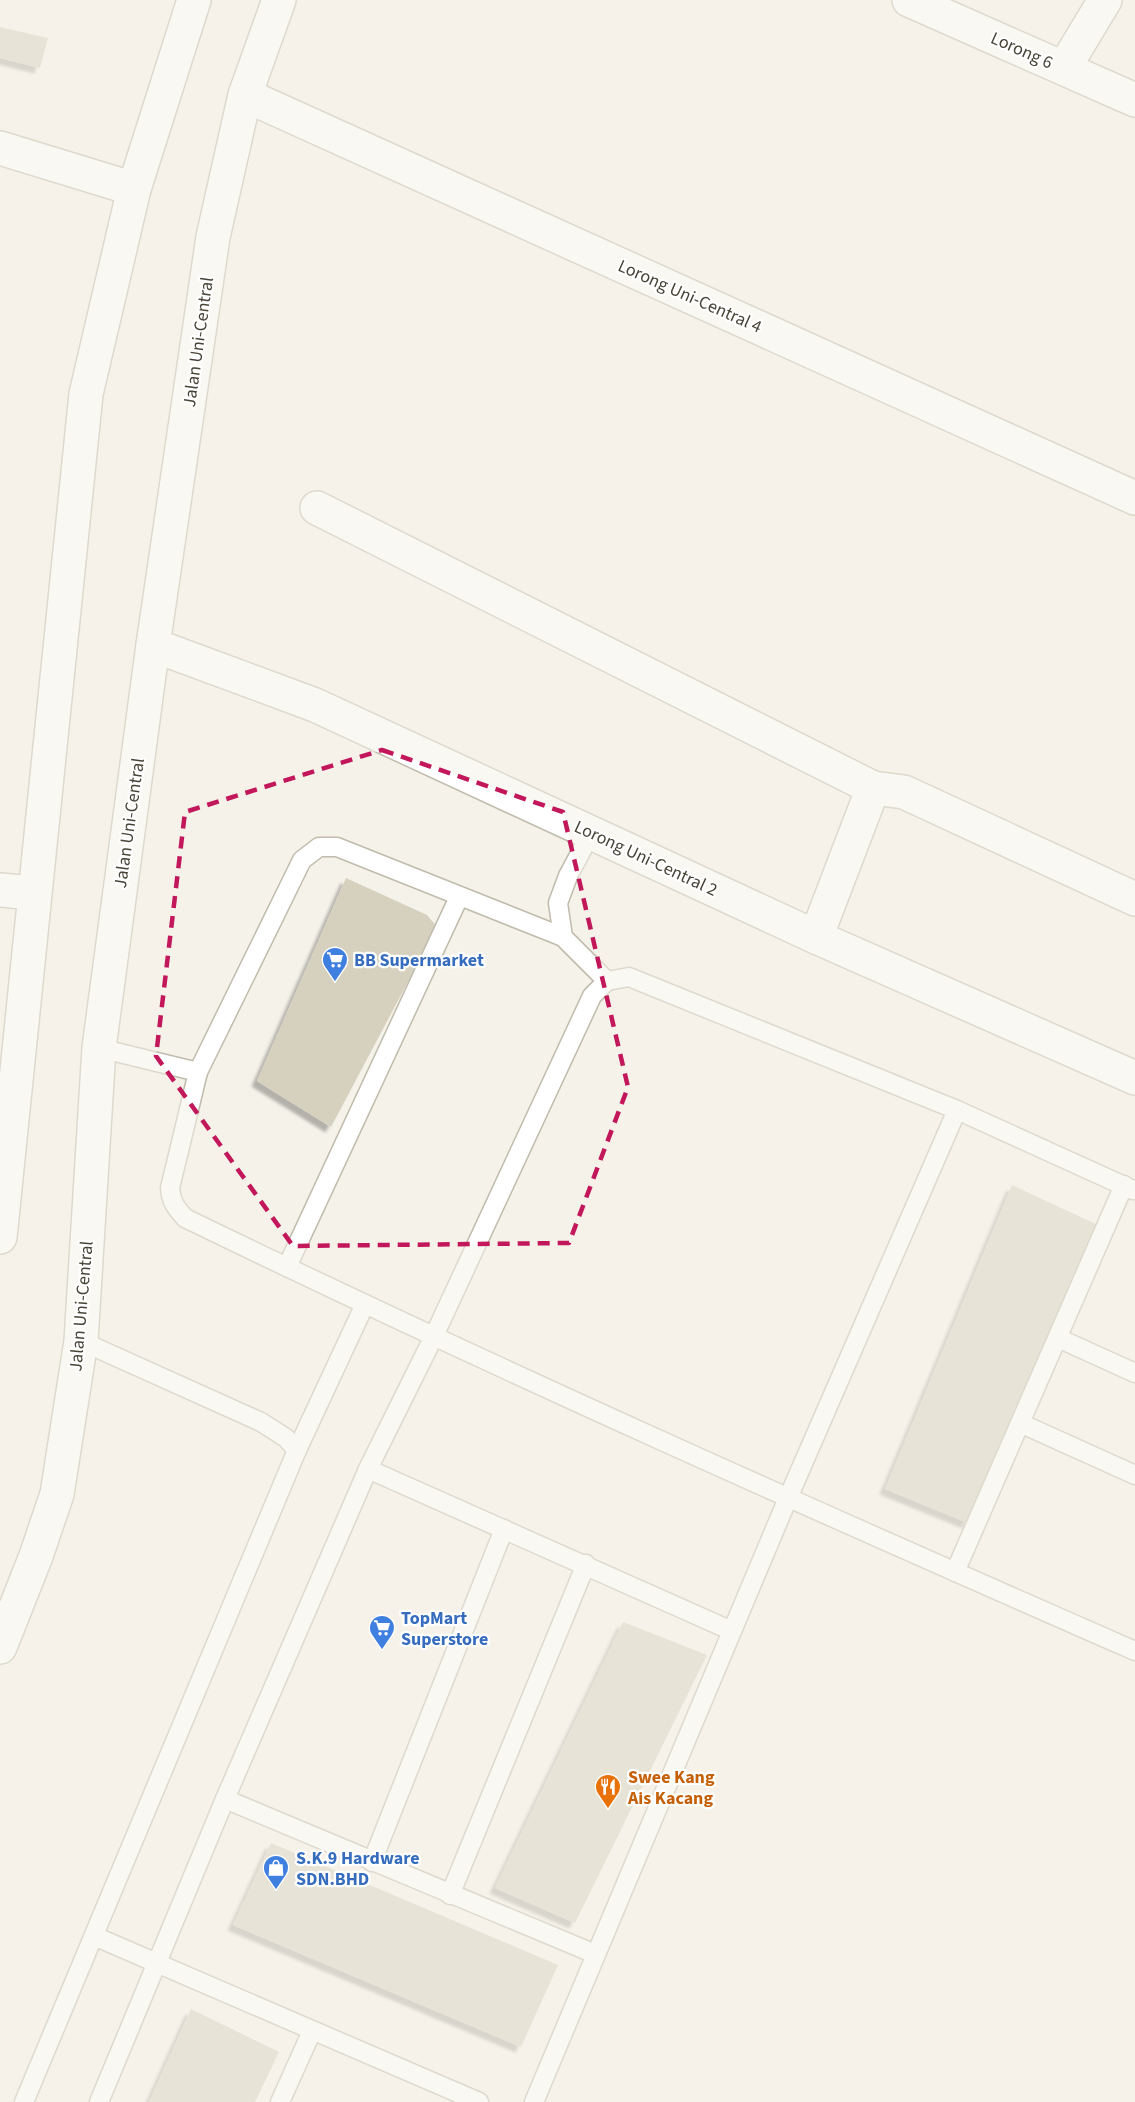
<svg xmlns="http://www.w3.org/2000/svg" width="1135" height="2102" font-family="'Source Sans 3',sans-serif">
	<defs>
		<filter id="shadow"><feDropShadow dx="-5.5" dy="5.5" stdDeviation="1.5" flood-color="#0004"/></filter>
	</defs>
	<rect width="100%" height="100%" fill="#f5f2e9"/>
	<g fill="#d6d0bf" filter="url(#shadow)">
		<polygon points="0,27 48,38 40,68 0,58"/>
		<polygon points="346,878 427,915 437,927 331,1127 257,1081"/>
		<polygon points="1012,1185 1100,1226 968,1523 885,1489"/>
		<polygon points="623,1622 707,1655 575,1923 495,1888"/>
		<polygon points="271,1843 558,1965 521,2047 233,1925"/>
		<polygon points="191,2009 279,2052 255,2102 149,2102"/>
	</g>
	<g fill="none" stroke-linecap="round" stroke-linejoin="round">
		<defs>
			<g id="lane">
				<polyline points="591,833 568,876 558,903 563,937 607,981"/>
				<path d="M563,937L337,847H319L302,860L198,1072L170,1188C171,1202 176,1208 185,1218C498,1370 816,1511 1135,1651"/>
				<polyline points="99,1048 198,1072"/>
				<polyline points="957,1110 1133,1190"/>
				<polyline points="287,1267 459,897"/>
				<polyline points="1058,1338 1135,1373"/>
				<polyline points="81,1341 261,1422 286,1438 297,1450"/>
				<polyline points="1020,1423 1135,1475"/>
				<polyline points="368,1469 732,1631"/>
				<polyline points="955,1572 1124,1185"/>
				<polyline points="225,1799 595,1954"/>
				<polyline points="372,1862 504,1529"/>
				<polyline points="450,1895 586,1564"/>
				<polyline points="94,1936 479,2102"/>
				<polyline points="24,2102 297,1450 365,1304"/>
				<polyline points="99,2102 225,1799 368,1469 433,1338 592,996 607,981 629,977 957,1110 788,1498 534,2102"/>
				<polyline points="280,2102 312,2031"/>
			</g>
			<g id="street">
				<polyline points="909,0 1135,100"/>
				<polyline points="1064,68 1105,0"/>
				<polyline points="245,95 1135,498"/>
				<polyline points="0,148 134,189"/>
				<polyline points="317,508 873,788 904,792 1135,899"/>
				<polyline points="153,645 315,705 816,937 1135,1078"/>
				<polyline points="0,890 33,893"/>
				<polyline points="816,937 873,788"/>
				<polyline points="0,1237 86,394 134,189 194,0"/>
				<polyline points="0,1647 36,1556 57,1494 81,1341 99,1048 153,645 213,237 245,95 279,0"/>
			</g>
		</defs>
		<use href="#lane" stroke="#c0bbac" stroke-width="21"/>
		<use href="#street" stroke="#c0bbac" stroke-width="36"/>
		<use href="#lane" stroke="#fff" stroke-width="18"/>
		<use href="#street" stroke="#fff" stroke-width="33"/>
	</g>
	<path d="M0 0H1135V2102H0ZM382,750L563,812L628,1087L569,1243L293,1246L156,1056L185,812Z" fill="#f5f2e9" fill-opacity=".55" fill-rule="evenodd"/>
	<path fill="none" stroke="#c2185b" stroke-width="4.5" stroke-dasharray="12 8" stroke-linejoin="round" d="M382,750L563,812L628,1087L569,1243L293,1246L156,1056L185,812Z"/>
	<defs>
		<symbol id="supermarket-pin" viewBox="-11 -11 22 30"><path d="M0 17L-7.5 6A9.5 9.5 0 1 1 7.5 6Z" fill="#3f7fe0" stroke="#fff"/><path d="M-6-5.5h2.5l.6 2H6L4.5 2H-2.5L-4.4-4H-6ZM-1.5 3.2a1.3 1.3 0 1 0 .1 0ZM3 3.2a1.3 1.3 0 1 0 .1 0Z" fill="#fff"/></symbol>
		<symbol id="restaurant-pin" viewBox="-11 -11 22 30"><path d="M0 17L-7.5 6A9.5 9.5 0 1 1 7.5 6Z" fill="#e8710a" stroke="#fff"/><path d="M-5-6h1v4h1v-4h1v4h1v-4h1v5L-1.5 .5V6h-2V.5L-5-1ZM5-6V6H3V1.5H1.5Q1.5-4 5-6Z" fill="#fff"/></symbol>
		<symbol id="shop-pin" viewBox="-11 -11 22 30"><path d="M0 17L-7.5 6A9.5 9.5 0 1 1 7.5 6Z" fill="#3f7fe0" stroke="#fff"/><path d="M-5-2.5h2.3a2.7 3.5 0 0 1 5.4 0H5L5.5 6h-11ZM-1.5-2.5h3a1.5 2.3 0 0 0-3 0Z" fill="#fff"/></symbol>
	</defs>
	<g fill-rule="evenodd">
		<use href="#supermarket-pin" x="320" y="945" width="30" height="40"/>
		<use href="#supermarket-pin" x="367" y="1613" width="30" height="40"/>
		<use href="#restaurant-pin" x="593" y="1772" width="30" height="40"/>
		<use href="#shop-pin" x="261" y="1853" width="30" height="40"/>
	</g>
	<g text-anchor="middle" stroke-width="4.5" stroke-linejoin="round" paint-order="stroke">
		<g font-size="18" fill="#494437" stroke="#fff">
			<text transform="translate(1022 50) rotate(24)" y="6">Lorong 6</text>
			<text transform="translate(690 296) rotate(24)" y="6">Lorong Uni-Central 4</text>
			<text transform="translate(198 342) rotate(-82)" y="6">Jalan Uni-Central</text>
			<text transform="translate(129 823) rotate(-82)" y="6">Jalan Uni-Central</text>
			<text transform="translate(646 858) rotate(25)" y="6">Lorong Uni-Central 2</text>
			<text transform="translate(81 1306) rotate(-85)" y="6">Jalan Uni-Central</text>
		</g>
		<g font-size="18" font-weight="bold" fill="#366cbe" stroke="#fff" text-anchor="start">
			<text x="354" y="966">BB Supermarket</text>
			<text x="401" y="1624">TopMart<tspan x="401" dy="21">Superstore</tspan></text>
			<text x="296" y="1864">S.K.9 Hardware<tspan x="296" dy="21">SDN.BHD</tspan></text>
		</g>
		<g font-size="18" font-weight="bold" fill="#c56008" stroke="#fff" text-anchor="start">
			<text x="628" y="1783">Swee Kang<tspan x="628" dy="21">Ais Kacang</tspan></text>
		</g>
	</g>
</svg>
